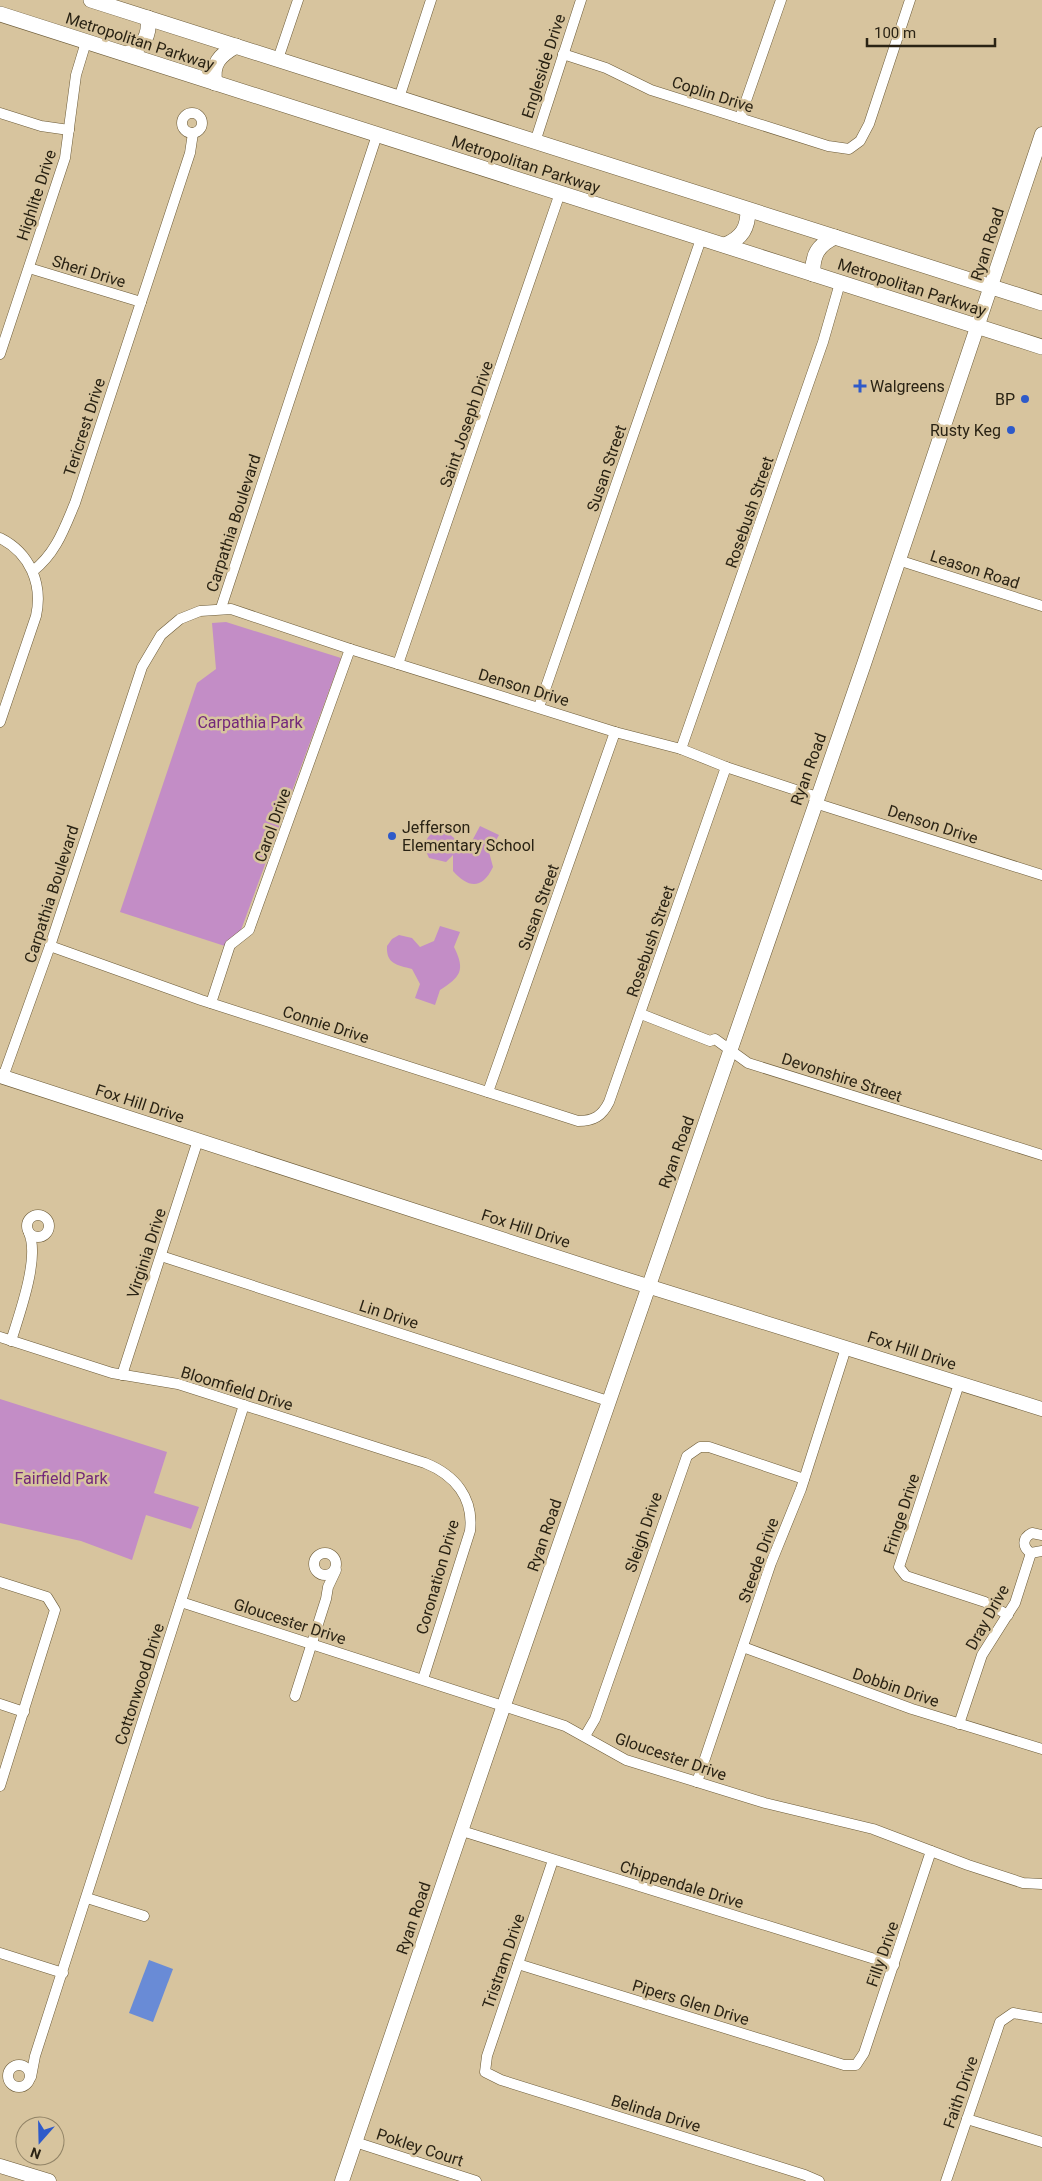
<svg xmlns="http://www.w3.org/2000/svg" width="1042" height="2181" font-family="Roboto,sans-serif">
	<rect width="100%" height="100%" fill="#d7c49e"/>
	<g fill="#c38dc6">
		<polygon points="226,622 341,658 234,949 120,912 197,683 216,669 212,623"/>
		<path d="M480,826L499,835L489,852L493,867C482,890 468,888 453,871V855L446,862L429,858L424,847C427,836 431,832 442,828L459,842L472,841Z"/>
		<path d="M440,926L460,932L454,947C466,971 460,977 440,990L435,1005L415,998L420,984L412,969C397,965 386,964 387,946L392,939L399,935L412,938L420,947L434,941Z"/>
		<polygon points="0,1399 167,1452 154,1493 199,1507 191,1529 146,1515 132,1560 81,1541 0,1523"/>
	</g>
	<polygon fill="#698bd6" points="149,1960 173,1969 153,2022 129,2013"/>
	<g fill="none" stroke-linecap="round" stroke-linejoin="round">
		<defs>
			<g id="street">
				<polyline points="563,54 606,68 651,90 828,146 849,149 860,141 869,124 910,0"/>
				<polyline points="278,59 298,0"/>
				<polyline points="399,98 431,0"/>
				<circle cx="192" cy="123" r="10"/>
				<polyline points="0,113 41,126 69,130"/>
				<polyline points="740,118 781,0"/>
				<polyline points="535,142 581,0"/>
				<polyline points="29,268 141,302"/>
				<polyline points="0,354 65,158 76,75 86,42"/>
				<path d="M0,538C30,553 43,584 36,616L0,722"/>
				<polyline points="898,560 1042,606"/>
				<path d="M33,571C56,553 64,529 75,503L190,153L193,133"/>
				<polyline points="221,608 377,135"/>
				<polyline points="398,664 560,193"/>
				<polyline points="539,707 701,239"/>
				<polyline points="681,749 823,342 840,283"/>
				<polyline points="815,803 1042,875"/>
				<path d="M50,946L201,1000L578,1121C594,1121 602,1116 609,1102L726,767"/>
				<polyline points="211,1003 230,945 249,930 350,649"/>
				<polyline points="641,1014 710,1041 715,1039 748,1063 1042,1155"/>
				<polyline points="3,1077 50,946 142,667 161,635 180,619 200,611 231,609 350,649 615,732 681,749 726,767 817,797"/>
				<polyline points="488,1092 615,732"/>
				<circle cx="38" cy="1226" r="11"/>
				<polyline points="161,1256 608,1401"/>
				<path d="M0,1337L112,1373L178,1384L425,1463C455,1475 474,1498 470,1531L423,1679"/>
				<path d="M11,1341C19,1315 40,1258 29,1233"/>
				<polyline points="122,1375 198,1140"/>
				<polyline points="959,1384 899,1567 906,1576 985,1602 1008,1615"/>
				<path d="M1042,1535L1032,1533C1022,1538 1022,1547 1031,1553L1042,1551"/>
				<circle cx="325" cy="1564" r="11"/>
				<polyline points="0,1582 47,1597 55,1610 0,1786"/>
				<polyline points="181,1602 565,1726 626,1760 765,1803 873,1829 968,1865 1023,1883 1042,1884"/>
				<polyline points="743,1647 912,1709 1042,1749"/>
				<polyline points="295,1696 326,1599 328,1587 336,1570"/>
				<polyline points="0,1704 24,1712"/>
				<polyline points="959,1724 982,1655 1015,1603 1031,1553"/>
				<polyline points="585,1736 595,1719 687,1456 700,1447 709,1447 804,1479"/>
				<polyline points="697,1782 771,1563 801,1489 846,1348"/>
				<polyline points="462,1831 894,1965"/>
				<polyline points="553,1860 487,2056 485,2072 501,2080 805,2175 819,2181"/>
				<polyline points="87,1898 144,1916"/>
				<polyline points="0,1953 63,1973"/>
				<polyline points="518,1964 844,2065 856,2065 864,2053 931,1851"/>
				<circle cx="19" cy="2076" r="11"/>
				<polyline points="31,2077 35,2056 244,1405"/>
				<polyline points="967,2119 1042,2142"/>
				<polyline points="355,2142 476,2181"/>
				<polyline points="946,2181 1000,2022 1013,2013 1042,2018"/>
			</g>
			<g id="secondary">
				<polyline points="0,1076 628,1280 1042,1409"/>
				<polyline points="0,2166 49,2181"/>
				<polyline points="342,2181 504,1705 864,664 1042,134"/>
			</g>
			<g id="primary">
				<polyline points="91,0 1042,303"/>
				<polyline points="0,14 1042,347"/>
				<path d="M127,54C143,46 150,37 148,18"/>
				<path d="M215,83C211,64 220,55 236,46"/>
				<path d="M725,245C742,238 748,228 748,210"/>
				<path d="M813,274C812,255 818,245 835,237"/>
			</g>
		</defs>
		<use href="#street" stroke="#6b5a37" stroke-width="11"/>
		<use href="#secondary" stroke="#6b5a37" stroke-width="15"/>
		<use href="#primary" stroke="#6b5a37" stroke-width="16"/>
		<use href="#street" stroke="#fff" stroke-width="10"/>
		<use href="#secondary" stroke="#fff" stroke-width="14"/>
		<use href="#primary" stroke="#fff" stroke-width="15"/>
	</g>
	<g fill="#2e5ac9" stroke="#d7c49e" stroke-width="2">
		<path d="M857.5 378.5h5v5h5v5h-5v5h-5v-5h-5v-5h5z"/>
		<circle cx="1025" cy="399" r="5"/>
		<circle cx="1011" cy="430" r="5"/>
		<circle cx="392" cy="836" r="5"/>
	</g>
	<g text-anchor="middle" stroke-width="5" stroke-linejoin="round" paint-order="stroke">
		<g font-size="16" fill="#2a2314" stroke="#d7c49e">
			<text transform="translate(140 41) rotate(18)" y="6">Metropolitan Parkway</text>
			<text transform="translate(543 66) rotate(-72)" y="6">Engleside Drive</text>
			<text transform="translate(713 94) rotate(18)" y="6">Coplin Drive</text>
			<text transform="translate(526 164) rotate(18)" y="6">Metropolitan Parkway</text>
			<text transform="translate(36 195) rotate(-72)" y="6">Highlite Drive</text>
			<text transform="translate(987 244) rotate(-72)" y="6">Ryan Road</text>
			<text transform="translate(89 271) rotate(17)" y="6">Sheri Drive</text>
			<text transform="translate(912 287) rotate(18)" y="6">Metropolitan Parkway</text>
			<text transform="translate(466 424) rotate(-71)" y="6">Saint Joseph Drive</text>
			<text transform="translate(84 427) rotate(-72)" y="6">Tericrest Drive</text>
			<text transform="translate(606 468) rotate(-71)" y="6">Susan Street</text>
			<text transform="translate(749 512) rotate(-71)" y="6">Rosebush Street</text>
			<text transform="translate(233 523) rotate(-72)" y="6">Carpathia Boulevard</text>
			<text transform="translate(975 569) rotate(18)" y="6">Leason Road</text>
			<text transform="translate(524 687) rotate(17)" y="6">Denson Drive</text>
			<text transform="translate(808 769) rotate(-70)" y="6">Ryan Road</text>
			<text transform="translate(933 824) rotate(18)" y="6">Denson Drive</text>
			<text transform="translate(272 825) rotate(-70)" y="6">Carol Drive</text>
			<text transform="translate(51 894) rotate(-72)" y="6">Carpathia Boulevard</text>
			<text transform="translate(538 907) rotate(-70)" y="6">Susan Street</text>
			<text transform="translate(650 941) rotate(-71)" y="6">Rosebush Street</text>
			<text transform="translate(326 1024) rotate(18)" y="6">Connie Drive</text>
			<text transform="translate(842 1077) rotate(18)" y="6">Devonshire Street</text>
			<text transform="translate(140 1103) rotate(18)" y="6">Fox Hill Drive</text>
			<text transform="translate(676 1152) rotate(-70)" y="6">Ryan Road</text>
			<text transform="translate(526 1228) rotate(18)" y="6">Fox Hill Drive</text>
			<text transform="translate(146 1253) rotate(-72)" y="6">Virginia Drive</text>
			<text transform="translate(389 1314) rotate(18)" y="6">Lin Drive</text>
			<text transform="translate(912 1350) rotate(18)" y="6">Fox Hill Drive</text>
			<text transform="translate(237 1388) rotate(17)" y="6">Bloomfield Drive</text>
			<text transform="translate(901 1514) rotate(-72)" y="6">Fringe Drive</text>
			<text transform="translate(643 1532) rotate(-71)" y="6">Sleigh Drive</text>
			<text transform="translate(544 1535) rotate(-71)" y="6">Ryan Road</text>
			<text transform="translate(758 1560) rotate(-70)" y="6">Steede Drive</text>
			<text transform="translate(437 1577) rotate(-74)" y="6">Coronation Drive</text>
			<text transform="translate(987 1617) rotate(-61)" y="6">Dray Drive</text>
			<text transform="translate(290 1621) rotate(18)" y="6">Gloucester Drive</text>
			<text transform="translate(139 1684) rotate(-72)" y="6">Cottonwood Drive</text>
			<text transform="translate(896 1687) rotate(19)" y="6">Dobbin Drive</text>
			<text transform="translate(671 1756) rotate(19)" y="6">Gloucester Drive</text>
			<text transform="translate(682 1884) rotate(17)" y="6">Chippendale Drive</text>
			<text transform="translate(413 1918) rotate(-71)" y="6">Ryan Road</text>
			<text transform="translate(882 1954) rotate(-71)" y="6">Filly Drive</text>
			<text transform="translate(503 1961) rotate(-71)" y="6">Tristram Drive</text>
			<text transform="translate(691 2002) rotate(17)" y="6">Pipers Glen Drive</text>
			<text transform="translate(960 2092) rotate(-71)" y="6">Faith Drive</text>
			<text transform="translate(656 2113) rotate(17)" y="6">Belinda Drive</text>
			<text transform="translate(420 2147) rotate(18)" y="6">Pokley Court</text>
		</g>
		<g font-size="16" fill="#2a2314" stroke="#d7c49e" text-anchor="start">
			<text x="870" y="392">Walgreens</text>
			<text x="1015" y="405" text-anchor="end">BP</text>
			<text x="1001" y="436" text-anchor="end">Rusty Keg</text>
			<text x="402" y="833">Jefferson<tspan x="402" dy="18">Elementary School</tspan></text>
		</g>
		<g font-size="16" fill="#73287a" stroke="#d7c49e">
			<text x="250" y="728">Carpathia Park</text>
			<text x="61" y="1484">Fairfield Park</text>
		</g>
	</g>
	<g transform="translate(40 2141) rotate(200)"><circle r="24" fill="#d7c49e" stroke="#928467"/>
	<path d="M0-4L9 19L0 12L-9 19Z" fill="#2e5ac9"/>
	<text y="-8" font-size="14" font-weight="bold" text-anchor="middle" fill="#2a2314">N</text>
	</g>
	<path d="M867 38v8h128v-8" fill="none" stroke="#2a2314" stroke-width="2.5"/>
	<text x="874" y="38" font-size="15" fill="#2a2314" stroke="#d7c49e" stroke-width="4" paint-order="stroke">100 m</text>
</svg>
